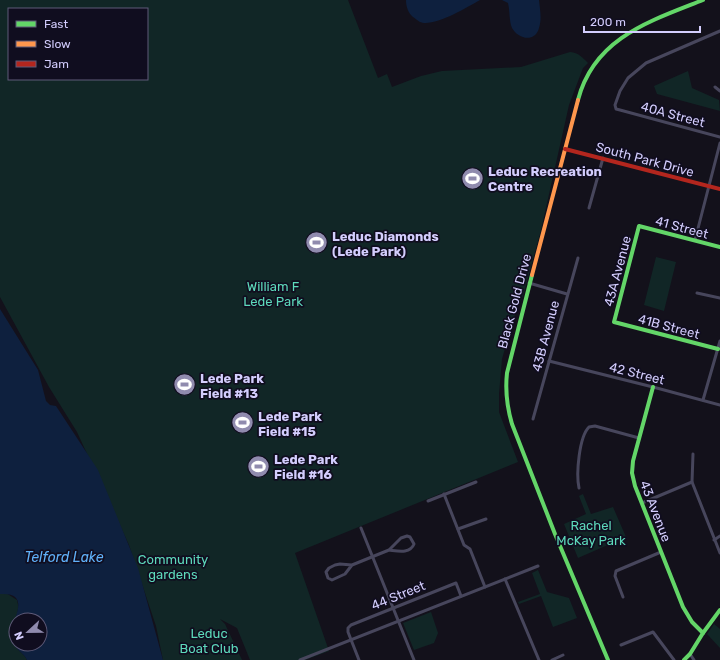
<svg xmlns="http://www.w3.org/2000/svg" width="720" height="660" font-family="Rubik,sans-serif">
	<rect width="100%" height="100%" fill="#13111b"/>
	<g fill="#112626" fill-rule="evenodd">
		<path d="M0,0H348L378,78L387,74L392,87L421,76L442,71L521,67L570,52C579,53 582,57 588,63L583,68L569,105L541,230L523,296L516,311L502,359L499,394V412L518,462L295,553L329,651L305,660H250L237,628L220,619L225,624L242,660H163L156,626L129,545L77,432L49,387L0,297ZM9,9H147V79H9Z"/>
		<polygon points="688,71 692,88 719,100 720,111 657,94 654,86"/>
		<polygon points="656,257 676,262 664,311 644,305"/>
		<polygon points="583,494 591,514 613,507 626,537 578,558 564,524 586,514 579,496"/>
		<polygon points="538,570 547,592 569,598 577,618 553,627 541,596 519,604 518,602 540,594 532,573"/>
		<path d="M6,593L17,600C21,612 13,622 10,633C12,637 13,641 15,645C17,651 25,654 27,660H0V594Z"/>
		<polygon points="431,612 438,633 434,643 414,650 403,623"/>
		<polygon points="714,624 720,629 720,648 707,634"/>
	</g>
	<g fill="#0e203e" fill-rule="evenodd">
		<path d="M406,0H480C466,8 439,24 424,23C420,23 416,19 413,17C408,13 406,6 406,0Z"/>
		<path d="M502,0H539C540,10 542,19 539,28C535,43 518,39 512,28C509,21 510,11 508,3Z"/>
		<path d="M0,309L38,370L46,401L50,405L56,406L98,470L138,568L163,660H27C25,654 17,651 15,645C13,641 12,637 10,633C14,618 31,592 0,594ZM16,620H40V644H16Z"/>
	</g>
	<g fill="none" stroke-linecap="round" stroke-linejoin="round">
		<g stroke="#47465c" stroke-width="3">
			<polyline points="720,31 646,63 628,78 620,91 615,105 616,109 620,110 720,137"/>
			<polyline points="715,87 720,91"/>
			<polyline points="589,208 603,158"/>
			<polyline points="695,240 720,143"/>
			<polyline points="529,283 567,294"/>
			<polyline points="697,293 720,298"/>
			<polyline points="549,361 653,387 720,405"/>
			<polyline points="703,400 720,341"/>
			<polyline points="533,419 578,258"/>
			<polyline points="693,454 692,482 720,553"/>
			<path d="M579,488C576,474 579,437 589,427L595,426L639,438"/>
			<polyline points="444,494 464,545 470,549 485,587"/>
			<polyline points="428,501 476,482"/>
			<polyline points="642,503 692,482"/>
			<polyline points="361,528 414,660"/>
			<polyline points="458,529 486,519"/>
			<polyline points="714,540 720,536"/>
			<path d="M352,565L345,574L332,580L328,578L326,572L329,568L335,565L340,564L352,565L389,550L401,538L407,536L410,537L414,544C410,554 398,551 389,550"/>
			<polyline points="505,579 539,660"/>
			<polyline points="623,597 615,576 616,571 661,552"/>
			<polyline points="621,645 653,632 674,660"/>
			<polyline points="690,654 694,660"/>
			<polyline points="300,660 538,566"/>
			<polyline points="359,660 348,632 348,628 351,625 456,583 461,596"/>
			<polyline points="552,660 563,655"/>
		</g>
		<g stroke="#63d668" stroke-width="4">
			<path d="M578,100C594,38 650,21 703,0"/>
			<path d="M532,275L507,373C505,391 507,407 512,424L555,534L608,660"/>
			<polyline points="718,349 614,322 639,226 720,247"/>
			<polyline points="653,387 633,461 632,473 635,486 683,607 692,622 703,633"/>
			<polyline points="684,660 690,654 703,633 720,610"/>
		</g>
		<polyline stroke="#ff974d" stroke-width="4" points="532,275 578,100"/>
		<polyline stroke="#b3261e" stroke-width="4" points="565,149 720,189"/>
	</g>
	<defs>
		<symbol id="stadium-disc" viewBox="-11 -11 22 22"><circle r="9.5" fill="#908bae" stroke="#100d1f"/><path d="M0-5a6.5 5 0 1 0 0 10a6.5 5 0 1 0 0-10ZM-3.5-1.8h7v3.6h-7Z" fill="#fff"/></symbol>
	</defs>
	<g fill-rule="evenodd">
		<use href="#stadium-disc" x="460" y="166" width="25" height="25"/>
		<use href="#stadium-disc" x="304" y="230" width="25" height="25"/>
		<use href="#stadium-disc" x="172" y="372" width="25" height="25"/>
		<use href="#stadium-disc" x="230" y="410" width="25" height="25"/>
		<use href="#stadium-disc" x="246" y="454" width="25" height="25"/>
	</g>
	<g text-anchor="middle" stroke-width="3.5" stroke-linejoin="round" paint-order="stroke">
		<g font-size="13" fill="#d3cdfd" stroke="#100d1f">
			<text transform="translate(673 114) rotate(15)" y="5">40A Street</text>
			<text transform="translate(645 159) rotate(15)" y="5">South Park Drive</text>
			<text transform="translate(682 227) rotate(15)" y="5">41 Street</text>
			<text transform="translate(617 271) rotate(-75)" y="5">43A Avenue</text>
			<text transform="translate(514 301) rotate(-75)" y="5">Black Gold Drive</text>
			<text transform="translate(669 326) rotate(15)" y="5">41B Street</text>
			<text transform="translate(545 336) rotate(-75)" y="5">43B Avenue</text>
			<text transform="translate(637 373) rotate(14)" y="5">42 Street</text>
			<text transform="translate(656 511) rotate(69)" y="5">43 Avenue</text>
			<text transform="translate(398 595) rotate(-22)" y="5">44 Street</text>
		</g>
		<g font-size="13" font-weight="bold" fill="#d3cdfd" stroke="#100d1f" text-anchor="start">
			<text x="488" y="176">Leduc Recreation<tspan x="488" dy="15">Centre</tspan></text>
			<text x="332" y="241">Leduc Diamonds<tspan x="332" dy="15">(Lede Park)</tspan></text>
			<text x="200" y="383">Lede Park<tspan x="200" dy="15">Field #13</tspan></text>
			<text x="258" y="421">Lede Park<tspan x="258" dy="15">Field #15</tspan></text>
			<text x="274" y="464">Lede Park<tspan x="274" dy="15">Field #16</tspan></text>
		</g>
		<g font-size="13" fill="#5dd9bb" stroke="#100d1f">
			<text x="273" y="291">William F<tspan x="273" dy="15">Lede Park</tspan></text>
			<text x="591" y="530">Rachel<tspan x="591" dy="15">McKay Park</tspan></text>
			<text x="173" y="564">Community<tspan x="173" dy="15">gardens</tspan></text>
			<text x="209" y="638">Leduc<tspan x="209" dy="15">Boat Club</tspan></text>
		</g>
		<g font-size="14" font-style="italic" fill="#60b1f9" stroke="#100d1f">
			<text x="64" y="562">Telford Lake</text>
		</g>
	</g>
	<rect x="8" y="8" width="140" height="72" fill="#100d1f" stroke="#5e5a78"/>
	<rect x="16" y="21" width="20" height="6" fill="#63d668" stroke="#5e5a78"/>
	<text x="44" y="28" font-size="12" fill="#d3cdfd">Fast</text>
	<rect x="16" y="41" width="20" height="6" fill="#ff974d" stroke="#5e5a78"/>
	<text x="44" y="48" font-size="12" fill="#d3cdfd">Slow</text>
	<rect x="16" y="61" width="20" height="6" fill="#b3261e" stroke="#5e5a78"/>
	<text x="44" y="68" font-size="12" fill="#d3cdfd">Jam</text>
	<g transform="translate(28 632) rotate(248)"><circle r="19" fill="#100d1f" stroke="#5e5a78"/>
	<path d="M0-3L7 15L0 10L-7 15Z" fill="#908bae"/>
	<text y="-6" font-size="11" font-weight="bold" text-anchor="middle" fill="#d3cdfd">N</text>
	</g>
	<path d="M584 26v6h116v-6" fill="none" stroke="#d3cdfd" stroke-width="2"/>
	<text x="590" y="26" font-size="12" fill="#d3cdfd" stroke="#100d1f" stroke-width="3" paint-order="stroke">200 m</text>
</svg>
